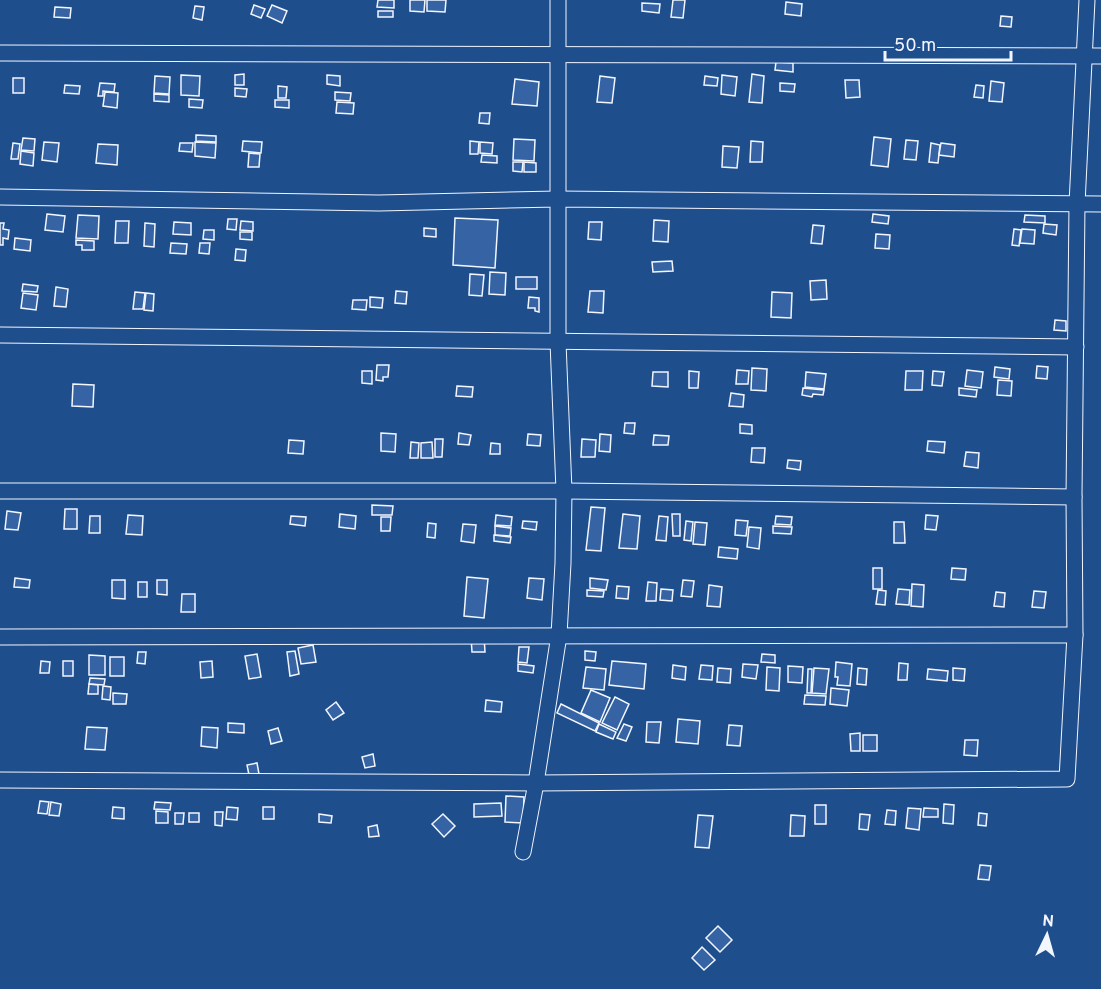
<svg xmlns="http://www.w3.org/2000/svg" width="1101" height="989" font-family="Overpass,sans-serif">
	<rect width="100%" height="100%" fill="#1f4e8c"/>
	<g fill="#3563a3" stroke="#f2f6ff" stroke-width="1.5">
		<polygon points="378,0 394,0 394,8 377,7"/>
		<polygon points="410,0 425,0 424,12 410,11"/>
		<polygon points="427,0 446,0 445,12 427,11"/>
		<polygon points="673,0 685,0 683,18 671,17"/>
		<polygon points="786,2 802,4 801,16 785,14"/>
		<polygon points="642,3 660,4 659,13 642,11"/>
		<polygon points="254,5 265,9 261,18 251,14"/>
		<polygon points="272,5 287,11 282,23 267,16"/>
		<polygon points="195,6 204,7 202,20 193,18"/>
		<polygon points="55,7 71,8 70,18 54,17"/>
		<rect x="378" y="11" width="15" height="6"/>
		<polygon points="1001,16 1012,17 1011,27 1000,26"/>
		<polygon points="776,62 793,63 793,72 775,70"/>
		<polygon points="244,74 244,85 235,85 235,75"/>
		<polygon points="752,74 764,76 762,103 749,102"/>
		<polygon points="181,75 200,76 199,96 181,95"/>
		<polygon points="327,75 340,76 340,86 327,84"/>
		<polygon points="722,75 737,77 735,96 721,94"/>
		<polygon points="155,76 170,77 169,94 154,93"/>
		<polygon points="600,76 615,78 612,103 597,102"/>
		<polygon points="705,76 718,78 717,86 704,85"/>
		<rect x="13" y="78" width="11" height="15"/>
		<polygon points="515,79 539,82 537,106 512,104"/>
		<polygon points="845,80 859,80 860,97 846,98"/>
		<polygon points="991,81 1004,83 1002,102 989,101"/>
		<polygon points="100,83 115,84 114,92 103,91 103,96 98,96"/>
		<polygon points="780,83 795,84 794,92 780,91"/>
		<polygon points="65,85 80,86 79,94 64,93"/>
		<polygon points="976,85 984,86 983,98 974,97"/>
		<polygon points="278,86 287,87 286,98 278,98"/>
		<polygon points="235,88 247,89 246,97 235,96"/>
		<polygon points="105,92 118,93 117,108 103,106"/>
		<polygon points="335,92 351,93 350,101 335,100"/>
		<polygon points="154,94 169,95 169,102 154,101"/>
		<polygon points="189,99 203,100 202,108 189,107"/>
		<polygon points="275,100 289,100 289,108 275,107"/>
		<polygon points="337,102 354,103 353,114 336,113"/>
		<polygon points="480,113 490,113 489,124 479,123"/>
		<polygon points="196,135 216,136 216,142 196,141"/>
		<polygon points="874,137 891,139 888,167 871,165"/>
		<polygon points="23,138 35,139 34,151 21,150"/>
		<polygon points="514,139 535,140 534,161 513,160"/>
		<polygon points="906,140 918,141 916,160 904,159"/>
		<polygon points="243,141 262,142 261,153 242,151"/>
		<polygon points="470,141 479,142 478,154 470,154"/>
		<polygon points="751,141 763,142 762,162 750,162"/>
		<polygon points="44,142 59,143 57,162 42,160"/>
		<polygon points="195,142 216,143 215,158 195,156"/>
		<polygon points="480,142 493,143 492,154 480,153"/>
		<polygon points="13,143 20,144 18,159 11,159"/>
		<polygon points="180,143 193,143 192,152 179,151"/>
		<polygon points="931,143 940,145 938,163 929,162"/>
		<polygon points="941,143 955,145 954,157 939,155"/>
		<polygon points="98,144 118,145 117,165 96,163"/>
		<polygon points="723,146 739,147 737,168 722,167"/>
		<polygon points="21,151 34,153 33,166 20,164"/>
		<polygon points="249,153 260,154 259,167 248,167"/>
		<polygon points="482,155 497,156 497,163 481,162"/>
		<polygon points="513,162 523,162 522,172 513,171"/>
		<polygon points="524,162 536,163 536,172 524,172"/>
		<polygon points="47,214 65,216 63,232 45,230"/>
		<polygon points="873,214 889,216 888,224 872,222"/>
		<polygon points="78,215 99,216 98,239 76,238"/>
		<polygon points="1025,215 1045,216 1045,223 1024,222"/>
		<polygon points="455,218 498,220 495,268 453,265"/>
		<polygon points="228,219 237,219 236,230 227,229"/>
		<polygon points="654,220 669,221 668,242 653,241"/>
		<polygon points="116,221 129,221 128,243 115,243"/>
		<polygon points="241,221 253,222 253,231 240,230"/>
		<polygon points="174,222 191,223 191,235 173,234"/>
		<polygon points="589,222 602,222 601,240 588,239"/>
		<polygon points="0,223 4,223 3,229 9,230 8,239 3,238 3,245 0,245"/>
		<polygon points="145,223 155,224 154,247 144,246"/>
		<polygon points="1044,224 1057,225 1056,235 1043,233"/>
		<polygon points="813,225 824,226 822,244 811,243"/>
		<polygon points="424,228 436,229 436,237 424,236"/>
		<polygon points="1014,229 1021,230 1019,246 1012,245"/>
		<polygon points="1022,229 1035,230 1034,244 1020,243"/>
		<polygon points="204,230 214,230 214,240 203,239"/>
		<polygon points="240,232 252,232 252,240 240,239"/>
		<polygon points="876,234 890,235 889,249 875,248"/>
		<polygon points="15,238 31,240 30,251 14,249"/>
		<polygon points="76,240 94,241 94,250 82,250 82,245 76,245"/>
		<polygon points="171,243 187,244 186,254 170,253"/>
		<polygon points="200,243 210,243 209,254 199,253"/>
		<polygon points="236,249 246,250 245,261 235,260"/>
		<polygon points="672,261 673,271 653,272 652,262"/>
		<polygon points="490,272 506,273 505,295 489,294"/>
		<polygon points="470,274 484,275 482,296 469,295"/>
		<rect x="516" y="277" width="21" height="12"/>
		<polygon points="826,280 827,299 811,300 810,281"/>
		<polygon points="23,284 38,286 37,292 22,291"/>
		<polygon points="56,287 68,289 66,307 54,306"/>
		<polygon points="396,291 407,292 406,304 395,303"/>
		<polygon points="590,291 604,291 603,313 588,312"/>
		<polygon points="135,292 145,293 143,309 133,309"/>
		<polygon points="772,292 792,293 791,318 771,317"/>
		<polygon points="23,293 38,295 36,310 21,308"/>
		<polygon points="146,293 154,294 153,311 144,310"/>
		<polygon points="370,297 383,298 382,308 370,307"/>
		<polygon points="529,297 539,298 539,312 535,311 535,308 528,308"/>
		<polygon points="353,300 367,300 366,310 352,309"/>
		<polygon points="1055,320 1066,321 1066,331 1054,330"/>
		<polygon points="377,365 389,365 388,377 383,377 383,381 376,380"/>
		<polygon points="1037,366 1048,367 1047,379 1036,378"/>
		<polygon points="995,367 1010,369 1009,379 994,377"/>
		<polygon points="752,368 767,369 766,391 751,390"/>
		<polygon points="737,370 749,371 748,384 736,384"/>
		<polygon points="967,370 983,372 981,388 965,386"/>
		<polygon points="362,371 372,371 372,384 362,383"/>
		<polygon points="689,371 699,372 698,388 689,388"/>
		<polygon points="906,371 923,371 922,390 905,390"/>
		<polygon points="933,371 944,372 942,386 932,385"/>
		<polygon points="653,372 668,372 668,387 652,386"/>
		<polygon points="806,372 826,374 824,389 805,387"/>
		<polygon points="998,380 1012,381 1011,396 997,395"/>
		<polygon points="73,384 94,385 93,407 72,406"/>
		<polygon points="457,386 473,387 472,397 456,396"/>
		<polygon points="803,388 824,390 823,395 813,394 812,397 802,395"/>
		<polygon points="959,388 977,390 976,397 959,395"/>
		<polygon points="731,393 744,395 743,407 729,406"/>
		<polygon points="625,423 635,423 634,434 624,433"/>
		<polygon points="740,424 752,425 752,434 740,433"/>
		<polygon points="381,433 396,434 395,452 381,451"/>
		<polygon points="459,433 471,435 469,445 458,444"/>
		<polygon points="528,434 541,435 540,446 527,445"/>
		<polygon points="600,434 611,435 610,452 599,451"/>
		<polygon points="654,435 669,436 668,445 653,445"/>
		<polygon points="435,439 443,439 442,457 435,457"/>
		<polygon points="582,439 596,440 595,457 581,457"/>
		<polygon points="289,440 304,441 303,454 288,453"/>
		<polygon points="928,441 945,442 944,453 927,451"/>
		<polygon points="411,442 419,443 418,458 410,458"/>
		<polygon points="432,442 433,458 421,458 421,443"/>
		<polygon points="491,443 500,444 500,454 490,454"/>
		<polygon points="752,448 765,448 764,463 751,462"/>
		<polygon points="966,452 979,453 978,468 964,466"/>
		<polygon points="788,460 801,461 800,470 787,468"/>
		<polygon points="372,505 393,506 392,515 372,515"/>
		<polygon points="591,507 605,508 601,551 586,550"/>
		<polygon points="65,509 77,509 77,529 64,529"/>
		<polygon points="7,511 21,513 18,530 5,529"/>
		<polygon points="340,514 356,516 355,529 339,527"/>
		<polygon points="623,514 640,516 637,549 619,548"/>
		<polygon points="672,514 680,514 680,536 673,536"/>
		<polygon points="128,515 143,516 142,535 126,534"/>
		<polygon points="496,515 512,517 511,526 495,525"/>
		<polygon points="926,515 938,516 936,530 925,529"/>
		<polygon points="90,516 100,516 100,533 89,533"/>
		<polygon points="291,516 306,517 305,526 290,524"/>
		<polygon points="659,516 668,517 666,541 656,540"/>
		<polygon points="776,516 792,517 791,525 775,524"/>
		<polygon points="381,517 391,517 390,531 381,531"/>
		<polygon points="736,520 748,521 746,536 735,535"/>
		<polygon points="523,521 537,522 536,530 522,528"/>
		<polygon points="686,521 693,522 691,541 684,540"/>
		<polygon points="695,522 707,523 705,545 693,544"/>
		<polygon points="894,522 904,522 905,543 894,543"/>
		<polygon points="428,523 436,524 435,538 427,537"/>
		<polygon points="463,524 476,525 474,543 461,541"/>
		<polygon points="495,526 511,528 510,536 495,535"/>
		<polygon points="773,526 792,527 791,534 773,533"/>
		<polygon points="749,527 761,528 759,549 747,547"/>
		<polygon points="494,535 511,537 510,543 494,541"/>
		<polygon points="719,547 738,549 737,559 718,557"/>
		<rect x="873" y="568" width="9" height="21"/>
		<polygon points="952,568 966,569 965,580 951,579"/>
		<polygon points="467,577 488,579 484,618 464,616"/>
		<polygon points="15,578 30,580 29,588 14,587"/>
		<polygon points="529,578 544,579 542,600 527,598"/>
		<polygon points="590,578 608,580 606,590 590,588"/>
		<polygon points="112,580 125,580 125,599 112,598"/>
		<polygon points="157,580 167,580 167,595 157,594"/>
		<polygon points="683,580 694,581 692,597 681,596"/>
		<rect x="138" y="582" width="9" height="15"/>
		<polygon points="648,582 657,583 656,601 646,601"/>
		<polygon points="912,584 924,585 923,607 911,606"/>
		<polygon points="709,585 722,587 720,607 707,606"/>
		<polygon points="617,586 629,587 628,599 616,598"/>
		<polygon points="661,589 673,590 672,601 660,600"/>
		<polygon points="898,589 910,590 909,605 896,604"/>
		<polygon points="587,590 604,591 603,597 587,596"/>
		<polygon points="878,590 886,591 885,605 876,604"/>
		<polygon points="1034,591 1046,592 1044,608 1032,607"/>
		<polygon points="996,592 1005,593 1004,607 994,606"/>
		<polygon points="182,594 195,594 195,612 181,612"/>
		<polygon points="484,636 485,652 472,652 471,637"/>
		<polygon points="313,645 316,662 301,664 298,648"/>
		<polygon points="519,647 529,647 527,663 518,662"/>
		<polygon points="295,651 299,674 290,676 287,652"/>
		<polygon points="585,651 596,652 595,661 585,660"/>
		<polygon points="138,652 146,652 145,664 137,663"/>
		<polygon points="257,654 261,677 249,679 245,656"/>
		<polygon points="762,654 775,655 775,663 761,662"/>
		<polygon points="89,655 105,656 105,675 89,675"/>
		<rect x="110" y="657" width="14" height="19"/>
		<polygon points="41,661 50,662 49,673 40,673"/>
		<rect x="63" y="661" width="10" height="15"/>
		<polygon points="212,661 213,677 201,678 200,662"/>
		<polygon points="612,661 646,664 644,689 609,685"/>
		<polygon points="836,662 852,664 850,686 837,685 838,677 835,677"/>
		<polygon points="899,663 908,664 907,680 898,680"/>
		<polygon points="518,664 534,666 533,673 518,671"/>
		<polygon points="743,664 758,665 756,679 742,677"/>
		<polygon points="673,665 686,667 685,680 672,678"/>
		<polygon points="701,665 713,666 712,680 699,679"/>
		<polygon points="788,666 803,667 802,683 788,682"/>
		<polygon points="586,667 606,669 604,690 583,688"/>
		<polygon points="767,667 780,668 779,691 766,690"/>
		<polygon points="718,668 731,669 730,683 717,682"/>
		<polygon points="814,668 829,669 826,694 812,693"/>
		<polygon points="858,668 867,669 866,685 857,684"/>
		<polygon points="953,668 965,669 964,681 953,680"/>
		<polygon points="808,669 812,669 811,693 807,693"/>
		<polygon points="928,669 948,671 947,681 927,679"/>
		<polygon points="90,678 105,679 104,685 89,684"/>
		<polygon points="89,684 98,685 98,694 88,694"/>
		<polygon points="103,686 111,687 110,700 102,699"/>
		<polygon points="831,688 849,690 847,706 830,704"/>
		<polygon points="591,690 610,698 600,722 581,713"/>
		<polygon points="113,693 127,694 126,704 113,704"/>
		<polygon points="805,695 826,696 825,705 804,704"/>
		<polygon points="615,697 629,704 617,730 602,723"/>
		<polygon points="486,700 502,702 501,712 485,711"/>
		<polygon points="336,702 344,713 333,720 326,710"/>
		<polygon points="561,704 599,723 595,731 557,713"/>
		<polygon points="678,719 700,721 698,744 676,742"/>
		<polygon points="647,722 661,722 659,743 646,742"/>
		<polygon points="228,723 244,724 244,733 228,732"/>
		<polygon points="599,724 616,732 613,739 596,732"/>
		<polygon points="624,724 632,727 626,741 617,738"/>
		<polygon points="729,725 742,726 740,746 727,745"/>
		<polygon points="87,727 107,728 105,750 85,749"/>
		<polygon points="202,727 218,728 217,748 201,746"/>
		<polygon points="278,728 282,741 271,744 268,731"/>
		<polygon points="860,733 860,751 851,751 850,734"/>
		<rect x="863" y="735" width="14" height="16"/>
		<polygon points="965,740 978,740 977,756 964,755"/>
		<polygon points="373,754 375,766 365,768 362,757"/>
		<polygon points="257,763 259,774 249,775 247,765"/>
		<polygon points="506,796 524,797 523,823 505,822"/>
		<polygon points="40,801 49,802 47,814 38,813"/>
		<polygon points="51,802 61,804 59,816 49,815"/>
		<polygon points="155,802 171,803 170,810 154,809"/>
		<polygon points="501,803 502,816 474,817 474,804"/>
		<polygon points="944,804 954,805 953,824 943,823"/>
		<rect x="815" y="805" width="11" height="19"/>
		<polygon points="113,807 124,808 124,819 112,818"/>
		<polygon points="227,807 238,808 237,820 226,819"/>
		<rect x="263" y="807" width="11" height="12"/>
		<polygon points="908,808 921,809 919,830 906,828"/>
		<polygon points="924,808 938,809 938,817 923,817"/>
		<polygon points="887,810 896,811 895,825 885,824"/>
		<polygon points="156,811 168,812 168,823 156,823"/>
		<polygon points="215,812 223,812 222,826 215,825"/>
		<polygon points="175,813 184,813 183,824 175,824"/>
		<rect x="189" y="813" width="10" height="9"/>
		<polygon points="979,813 987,814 986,826 978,825"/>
		<polygon points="319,814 332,816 331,823 319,822"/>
		<polygon points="443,814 455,826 444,837 432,824"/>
		<polygon points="860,814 870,815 868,830 859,829"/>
		<polygon points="698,815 713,816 709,848 695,847"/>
		<polygon points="791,815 805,816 804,836 790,836"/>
		<polygon points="377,825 379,836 369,837 368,827"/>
		<polygon points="980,865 991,866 989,880 978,879"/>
		<polygon points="718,926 732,940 720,952 706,938"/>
		<polygon points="702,947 715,960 704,970 692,958"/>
	</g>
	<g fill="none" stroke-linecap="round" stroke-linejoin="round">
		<defs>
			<g id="minor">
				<polyline points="0,53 1101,56"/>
				<polyline points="0,197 379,203 558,199 1101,204"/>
				<polyline points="0,335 1076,347"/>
				<polyline points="0,491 564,491 1074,497"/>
				<polyline points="0,637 1075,635"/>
				<polyline points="0,780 536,783 1067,779 1075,635 1074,497 1077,204 1087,0"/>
				<polyline points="523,852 536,783 559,635 563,563 564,491 558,342 558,0"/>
			</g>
		</defs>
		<use href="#minor" stroke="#f2f6ff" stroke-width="17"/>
		<use href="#minor" stroke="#1f4e8c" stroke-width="15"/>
	</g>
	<g transform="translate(1047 935) rotate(5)" stroke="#1f4e8c" stroke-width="4.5" paint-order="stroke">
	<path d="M0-4.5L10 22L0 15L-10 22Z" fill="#f2f6ff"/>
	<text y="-9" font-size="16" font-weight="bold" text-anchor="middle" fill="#f2f6ff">N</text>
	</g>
	<path d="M885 51v9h126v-9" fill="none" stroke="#f2f6ff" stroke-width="3"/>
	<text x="894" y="51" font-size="18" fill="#f2f6ff" stroke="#1f4e8c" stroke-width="4.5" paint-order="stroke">50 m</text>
</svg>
